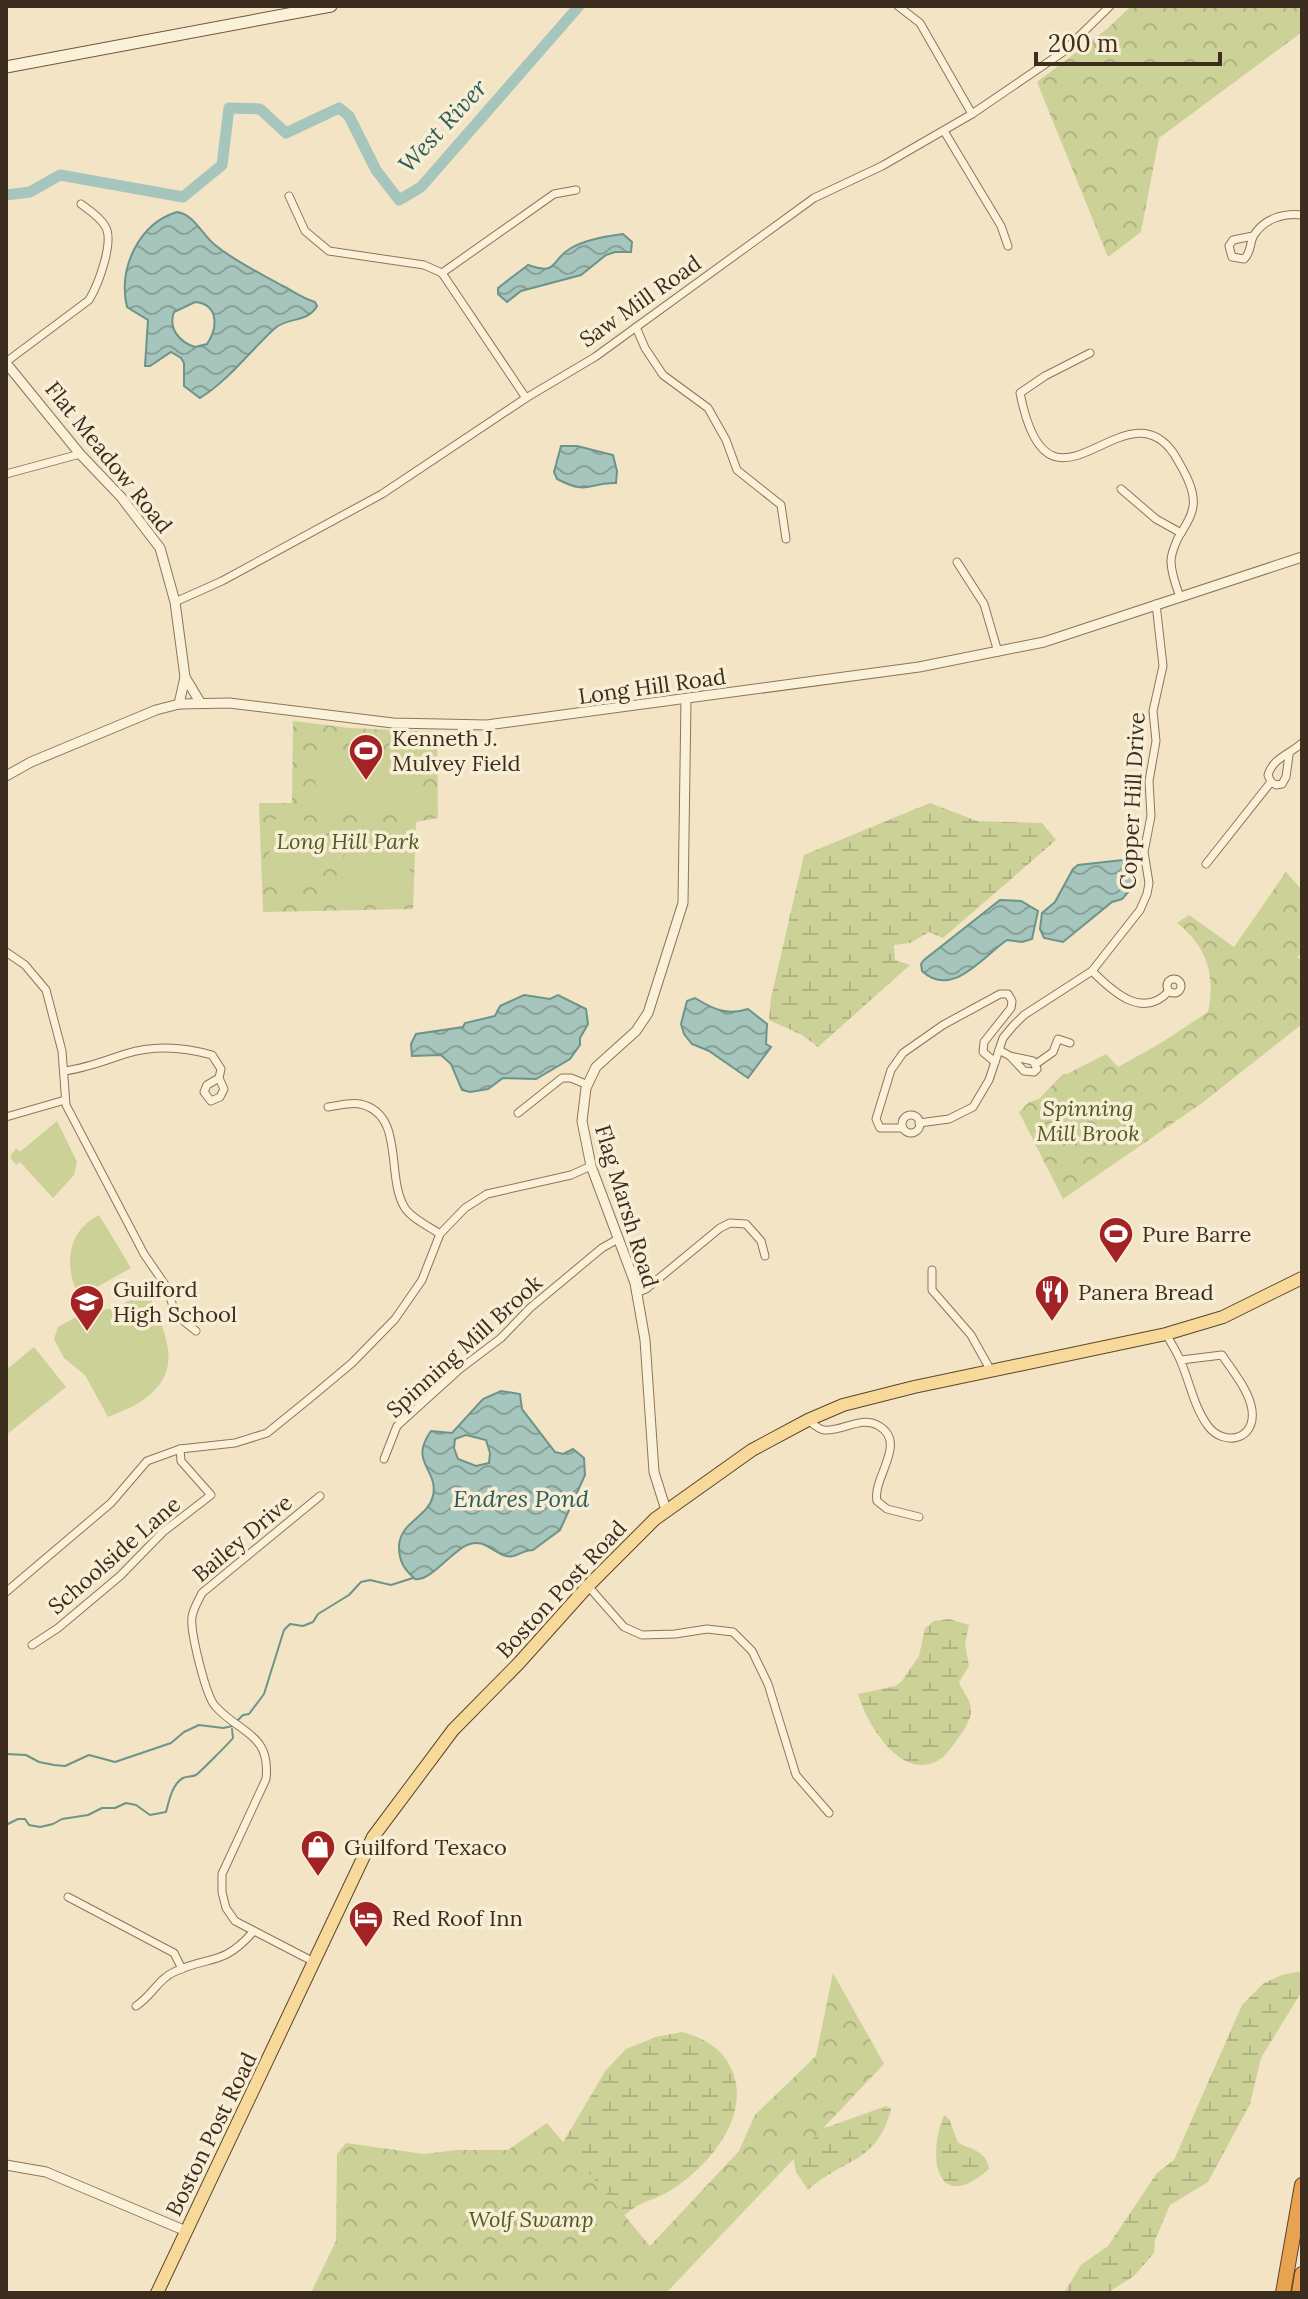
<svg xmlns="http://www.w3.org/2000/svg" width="1308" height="2299" font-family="Lora,serif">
	<defs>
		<pattern id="wetland-marsh" width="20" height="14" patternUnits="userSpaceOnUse" patternTransform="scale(2)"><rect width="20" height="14" fill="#cbd197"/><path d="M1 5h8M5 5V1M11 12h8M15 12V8" fill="none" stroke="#afb482"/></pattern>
		<pattern id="park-crowns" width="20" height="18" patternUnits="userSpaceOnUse" patternTransform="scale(2)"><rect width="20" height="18" fill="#cbd197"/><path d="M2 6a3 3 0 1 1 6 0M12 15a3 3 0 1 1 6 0" fill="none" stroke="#afb482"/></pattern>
		<pattern id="water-waves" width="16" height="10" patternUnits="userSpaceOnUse" patternTransform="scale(2)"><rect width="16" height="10" fill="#a6c5bc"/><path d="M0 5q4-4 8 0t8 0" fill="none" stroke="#88a098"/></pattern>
	</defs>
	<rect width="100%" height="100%" fill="#f2e4c4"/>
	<g fill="url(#wetland-marsh)">
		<polygon points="930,803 977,821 1042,823 1056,840 943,938 929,932 910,943 894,945 895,960 910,965 818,1047 802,1035 769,1020 771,998 804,855"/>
		<path d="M949,1619L969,1625L965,1644L969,1666L959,1682C961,1690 968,1696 970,1704C974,1715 965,1729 959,1737C954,1743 949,1752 943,1757C904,1787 867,1725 858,1694L896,1686L902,1681L919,1656L925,1628L934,1621Z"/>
		<polygon points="1302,1971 1302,1991 1261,2058 1250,2104 1208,2182 1170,2205 1155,2240 1154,2253 1134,2276 1107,2293 1064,2293 1081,2265 1108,2246 1157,2173 1174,2160 1242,2005 1264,1983 1282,1975"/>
		<path d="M682,2032C706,2038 728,2052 735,2079C746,2123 706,2168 671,2190C652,2202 640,2200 623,2217L346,2293L559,2149L606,2070L626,2049L656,2037Z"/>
		<path d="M886,2106L891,2109C877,2164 843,2158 808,2190L796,2172L792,2151L809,2129L828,2127Z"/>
		<path d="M944,2115L949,2119L958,2143C972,2149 987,2152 989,2169C936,2216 927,2156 944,2115Z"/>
	</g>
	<g fill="url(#park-crowns)">
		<polygon points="1131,6 1302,6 1302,32 1159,138 1141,232 1108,257 1037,82 1107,29"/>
		<polygon points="293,721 350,728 437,732 438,818 416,822 413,909 263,912 259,803 292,803"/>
		<path d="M1286,872L1302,890V953L1297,957L1302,960V1024L1202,1103L1063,1199L1019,1112L1029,1102L1039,1099L1063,1074H1067L1106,1054L1118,1067L1161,1043L1208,1012C1216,976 1207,946 1177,923L1189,915L1234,947Z"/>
		<polygon points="833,1973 884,2064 666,2293 311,2293 336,2241 337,2154 346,2143 424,2154 456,2150 508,2150 547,2123 650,2246 739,2151 755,2115 816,2056"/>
	</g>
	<g fill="#cbd197">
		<polygon points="416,755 417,806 316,809 315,758"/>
		<polygon points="271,819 312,821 309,884 268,882"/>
		<path d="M383,825H410V898L406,905L338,904C336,881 341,845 363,831C368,828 377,827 383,825Z"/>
		<polygon points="57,1121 77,1162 74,1175 53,1198 20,1162 16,1165 10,1157 16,1148 20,1152"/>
		<path d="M99,1215L131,1268L79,1297C64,1266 66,1232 99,1215Z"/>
		<path d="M148,1291C163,1331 188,1369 143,1400C133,1407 120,1412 108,1417L85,1375L64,1358L54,1339L58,1327L80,1315L117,1307Z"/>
		<polygon points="34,1347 66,1387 6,1435 6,1370"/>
	</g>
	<g fill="url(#water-waves)" stroke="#6c948a" stroke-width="2" fill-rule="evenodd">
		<path d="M177,212C194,214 202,235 215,245C236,262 258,272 281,285C293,291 302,298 315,302L317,306C308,323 286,317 274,329C249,352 229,380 200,398L184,386V363L181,358L171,352L150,366H145L148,320L127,307C118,269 138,224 177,212ZM195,302C219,304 218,328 207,344L195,347C179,342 168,328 174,312Z"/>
		<path d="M623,234L632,242L631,252H615L606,255L581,275L521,291L507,302L498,294V288L528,265C559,276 550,260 571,248C585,240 607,236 623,234Z"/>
		<path d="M561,446H577L613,455L617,471L616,483C587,482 590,496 557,479L554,472Z"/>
		<polygon points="1123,860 1132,865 1134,873 1130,890 1122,899 1112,902 1063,942 1044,938 1040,929 1042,913 1055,902 1073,869 1078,865"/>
		<path d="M1000,900L1021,901L1038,911L1032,939L1022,942L1007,940C982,957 952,999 922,971L921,964L924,960Z"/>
		<polygon points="524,995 550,999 558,995 586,1009 588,1024 580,1038 580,1045 570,1059 536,1079 503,1078 488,1089 470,1092 462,1090 451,1064 441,1055 412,1056 411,1044 416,1034 463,1027 465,1023 495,1016 500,1006"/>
		<path d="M695,998C713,1009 727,1016 748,1009L767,1024L766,1044L771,1047L748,1078L709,1051L692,1044L684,1034L681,1024L687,1001Z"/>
		<path d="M501,1391L520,1394L522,1409L555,1452L563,1454L573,1449L584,1458L585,1475L560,1530L533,1550C521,1550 515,1560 503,1555C490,1550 483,1538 467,1545C452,1551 430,1582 415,1579C404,1569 399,1562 399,1546C400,1522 428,1517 433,1496C439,1469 408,1463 431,1431L452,1433L483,1399ZM466,1435L486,1440L490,1453L489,1463L476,1466L458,1459L454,1448L455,1439Z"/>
	</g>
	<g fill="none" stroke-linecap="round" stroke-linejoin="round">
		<g stroke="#6c948a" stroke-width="2">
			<polyline points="237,1721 243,1715 249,1714 264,1694 284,1630 290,1624 303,1626 313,1622 318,1614 349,1595 361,1582 370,1580 391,1585 413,1578"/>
			<polyline points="6,1754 26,1755 39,1762 54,1765 65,1766 89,1755 115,1762 171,1743 184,1732 199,1725 223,1728 233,1726"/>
			<path d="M6,1825L18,1819H25L29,1825L40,1827L53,1824L62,1819L88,1815L102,1808H115L126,1803L136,1805L150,1815L166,1812C169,1801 172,1784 183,1778C187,1776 192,1777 196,1775C199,1773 230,1742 233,1738L232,1729"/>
		</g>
		<polyline stroke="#a6c5bc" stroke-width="11" points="6,195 30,192 60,175 183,197 222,165 229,108 260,109 286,133 339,108 349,116 376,170 399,200 421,187 579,6"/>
		<defs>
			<g id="minor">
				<polyline points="898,6 920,23 972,114"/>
				<polyline points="944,131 1001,226 1008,246"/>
				<polyline points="289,196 305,231 329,251 424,265 442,273 526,398"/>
				<path d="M1253,236L1233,240L1229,246L1232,257L1244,259C1252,252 1249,243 1254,235C1265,218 1284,213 1302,215"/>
				<polyline points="442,273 554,194 576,190"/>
				<polyline points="636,327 645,348 663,375 708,408 726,440 737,470 781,505 786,539"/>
				<path d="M1090,353L1045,376L1020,393C1049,540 1124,380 1174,454C1183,469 1198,493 1192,511C1190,520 1183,529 1178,538C1175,545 1171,553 1171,561C1171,573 1176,586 1180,597"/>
				<path d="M6,362L89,300C98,285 115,241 105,226C100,217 89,210 81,204"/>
				<polyline points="6,474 80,454"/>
				<polyline points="1121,489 1156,519 1181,533"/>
				<polyline points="957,562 984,604 998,652"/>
				<polyline points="175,602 222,581 382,494 526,398 595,357 814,198 882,166 972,114 1063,52 1110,6"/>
				<polyline points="1271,782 1276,785 1282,784 1286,777 1289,755"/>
				<path d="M1206,864L1271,782L1268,775C1273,758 1290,754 1302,743"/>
				<polyline points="6,952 25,965 46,990 62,1051 66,1105 144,1254 168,1289 175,1314 196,1331"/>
				<path d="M1092,971C1113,992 1143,1020 1169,991"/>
				<circle cx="1174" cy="986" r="7"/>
				<polyline points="999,1050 1010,1056 1024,1071 1034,1072 1037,1069 1033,1061 1010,1056"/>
				<polyline points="1036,1064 1053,1052 1058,1039 1070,1043"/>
				<path d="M65,1071C87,1068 104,1061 125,1054C153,1045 184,1047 212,1055L221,1069L219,1078L207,1085L204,1092L211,1101L220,1097L224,1089L219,1078"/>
				<path d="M328,1107C338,1106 350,1102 360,1104C406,1114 385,1177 405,1208C411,1218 430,1227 440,1234"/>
				<polyline points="518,1113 562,1078 571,1078 588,1085"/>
				<circle cx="911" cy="1124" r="9"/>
				<polyline points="6,1117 65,1100"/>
				<polyline points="919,1123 949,1119 973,1107 989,1080 1003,1038 1013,1026 1024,1015 1092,971 1140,910 1147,894 1149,883 1144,852 1151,816 1149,781 1156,741 1153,711 1163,666 1156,604"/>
				<polyline points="903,1128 880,1128 876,1119 891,1070 903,1053 943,1025 1000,994 1008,994 1012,1001 1011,1008 984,1042 983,1052 995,1062"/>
				<polyline points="932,1270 932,1290 971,1335 991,1371"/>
				<polyline points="636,1293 646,1289 720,1228 730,1223 746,1224 761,1241 765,1256"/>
				<path d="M1166,1334C1171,1343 1177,1352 1181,1362C1190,1383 1194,1407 1208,1426C1224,1447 1256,1440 1252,1410C1249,1390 1233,1372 1222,1355L1181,1360"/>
				<path d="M808,1420C813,1424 818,1429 824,1430C842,1432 861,1415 879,1426C908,1443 872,1478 877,1501L887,1509L919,1517"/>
				<polyline points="384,1459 397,1426 460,1369 501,1338 530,1308 602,1248 618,1239"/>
				<polyline points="588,1586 624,1627 642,1635 675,1634 707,1629 733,1632 752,1651 768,1684 796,1775 829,1813"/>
				<polyline points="6,1592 111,1503 147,1461 180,1449 235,1443 267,1433 309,1399 352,1363 395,1319 422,1280 440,1234 465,1208 487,1194 571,1175 591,1166"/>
				<polyline points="32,1645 58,1628 120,1576 163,1532 211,1495 181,1461 180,1449"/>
				<polyline points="68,1897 174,1953 182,1969"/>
				<path d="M314,1962L235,1921L226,1908L222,1892V1874L266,1779C271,1734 241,1734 216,1707C206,1698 190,1631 192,1617C193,1609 198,1601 202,1593L320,1496"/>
				<path d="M136,2006C152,1996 158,1979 174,1972C210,1955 222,1967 253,1932"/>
			</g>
			<g id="tertiary">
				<polyline points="6,363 80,454 121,497 160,548 175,602 185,677 179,704"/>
				<polyline points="185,677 200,702"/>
				<polyline points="6,776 31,762 156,710 179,704 229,703 393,723 487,725 919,667 1044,642 1302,557"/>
				<polyline points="666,1510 654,1472 645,1340 635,1283 591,1166 582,1121 586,1088 596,1067 636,1031 648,1013 683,903 686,700"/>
				<polyline points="6,2165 46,2172 186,2231"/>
			</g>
			<polyline id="secondary" points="6,67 331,6"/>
			<polyline id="primary" points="157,2293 373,1837 453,1730 519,1663 588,1586 655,1519 752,1450 808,1420 843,1405 914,1387 1166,1334 1223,1317 1302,1278"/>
			<g id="motorway">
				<polyline points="1283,2293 1302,2185"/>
				<polyline points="1299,2293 1302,2274"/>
			</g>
		</defs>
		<use href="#minor" stroke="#8f7559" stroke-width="9"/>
		<use href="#tertiary" stroke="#8f7559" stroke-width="11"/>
		<use href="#secondary" stroke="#70563c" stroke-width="13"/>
		<use href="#primary" stroke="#5c432d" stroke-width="14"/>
		<use href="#motorway" stroke="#5c432d" stroke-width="16"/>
		<use href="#minor" stroke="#fbf1d9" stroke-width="7"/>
		<use href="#tertiary" stroke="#fbf1d9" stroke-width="9"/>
		<use href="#secondary" stroke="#fbf1d9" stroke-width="11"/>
		<use href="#primary" stroke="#f7da9a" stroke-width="12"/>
		<use href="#motorway" stroke="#e7a34f" stroke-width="14"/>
	</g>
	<defs>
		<symbol id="stadium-pin" viewBox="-11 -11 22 30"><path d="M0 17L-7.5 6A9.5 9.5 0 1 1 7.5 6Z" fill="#a32325" stroke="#f8eed5"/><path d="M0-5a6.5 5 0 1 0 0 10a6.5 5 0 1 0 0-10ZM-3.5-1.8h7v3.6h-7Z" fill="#fff"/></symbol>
		<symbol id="restaurant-pin" viewBox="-11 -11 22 30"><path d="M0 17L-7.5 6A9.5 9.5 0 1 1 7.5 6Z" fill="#a32325" stroke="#f8eed5"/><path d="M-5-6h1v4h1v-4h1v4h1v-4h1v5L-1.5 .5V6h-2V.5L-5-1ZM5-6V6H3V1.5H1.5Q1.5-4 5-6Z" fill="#fff"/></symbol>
		<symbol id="school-pin" viewBox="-11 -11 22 30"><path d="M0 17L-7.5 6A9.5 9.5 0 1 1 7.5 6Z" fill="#a32325" stroke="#f8eed5"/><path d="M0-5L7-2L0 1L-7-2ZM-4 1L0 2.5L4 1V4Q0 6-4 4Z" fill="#fff"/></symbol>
		<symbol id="shop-pin" viewBox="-11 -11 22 30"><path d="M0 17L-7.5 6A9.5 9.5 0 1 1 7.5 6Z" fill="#a32325" stroke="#f8eed5"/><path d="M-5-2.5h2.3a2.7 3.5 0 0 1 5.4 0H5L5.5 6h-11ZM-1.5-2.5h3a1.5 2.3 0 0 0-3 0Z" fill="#fff"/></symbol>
		<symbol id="hotel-pin" viewBox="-11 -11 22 30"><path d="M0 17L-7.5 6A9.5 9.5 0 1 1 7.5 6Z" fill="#a32325" stroke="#f8eed5"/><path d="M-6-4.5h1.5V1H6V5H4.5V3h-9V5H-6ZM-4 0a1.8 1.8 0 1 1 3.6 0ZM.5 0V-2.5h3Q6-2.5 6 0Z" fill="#fff"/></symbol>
	</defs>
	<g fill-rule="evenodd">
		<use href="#stadium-pin" x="346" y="731" width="40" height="54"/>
		<use href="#stadium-pin" x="1096" y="1214" width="40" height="54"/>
		<use href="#restaurant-pin" x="1032" y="1272" width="40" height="54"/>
		<use href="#school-pin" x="67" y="1282" width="40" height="54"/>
		<use href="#shop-pin" x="298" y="1827" width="40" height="54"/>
		<use href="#hotel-pin" x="346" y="1898" width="40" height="54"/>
	</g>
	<g text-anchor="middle" stroke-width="7" stroke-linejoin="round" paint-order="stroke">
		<g font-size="22" fill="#3d2d1e" stroke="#f8eed5">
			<text transform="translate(640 301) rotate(-35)" y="8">Saw Mill Road</text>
			<text transform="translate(109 457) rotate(51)" y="8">Flat Meadow Road</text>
			<text transform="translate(652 686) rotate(-8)" y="8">Long Hill Road</text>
			<text transform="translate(1132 801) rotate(-87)" y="8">Copper Hill Drive</text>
			<text transform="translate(627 1206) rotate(73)" y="8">Flag Marsh Road</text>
			<text transform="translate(464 1346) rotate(-42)" y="8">Spinning Mill Brook</text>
			<text transform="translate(242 1538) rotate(-40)" y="8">Bailey Drive</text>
			<text transform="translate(114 1555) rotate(-41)" y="8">Schoolside Lane</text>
			<text transform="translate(561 1589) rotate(-47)" y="8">Boston Post Road</text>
			<text transform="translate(211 2134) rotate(-64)" y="8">Boston Post Road</text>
		</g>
		<g font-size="22" fill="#3d2d1e" stroke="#f8eed5" text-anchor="start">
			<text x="392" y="746">Kenneth J.<tspan x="392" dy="25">Mulvey Field</tspan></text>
			<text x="1142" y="1242">Pure Barre</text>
			<text x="113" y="1297">Guilford<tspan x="113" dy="25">High School</tspan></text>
			<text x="1078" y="1300">Panera Bread</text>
			<text x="344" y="1855">Guilford Texaco</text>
			<text x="392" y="1926">Red Roof Inn</text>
		</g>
		<g font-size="22" font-style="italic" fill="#4e5b23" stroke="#f8eed5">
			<text x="348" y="849">Long Hill Park</text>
			<text x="1088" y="1116">Spinning<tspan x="1088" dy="25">Mill Brook</tspan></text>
			<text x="531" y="2227">Wolf Swamp</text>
		</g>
		<g font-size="24" font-style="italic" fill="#2c5e5b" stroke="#f8eed5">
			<text transform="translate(443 126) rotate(-47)" y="8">West River</text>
			<text x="521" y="1507">Endres Pond</text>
		</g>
	</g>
	<rect width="1308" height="2299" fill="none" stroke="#3d2d1e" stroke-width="16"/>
	<path d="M1036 52v12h184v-12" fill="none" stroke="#3d2d1e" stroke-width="4"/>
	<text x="1048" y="52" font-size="24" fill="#3d2d1e" stroke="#f8eed5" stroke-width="6" paint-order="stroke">200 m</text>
</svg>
